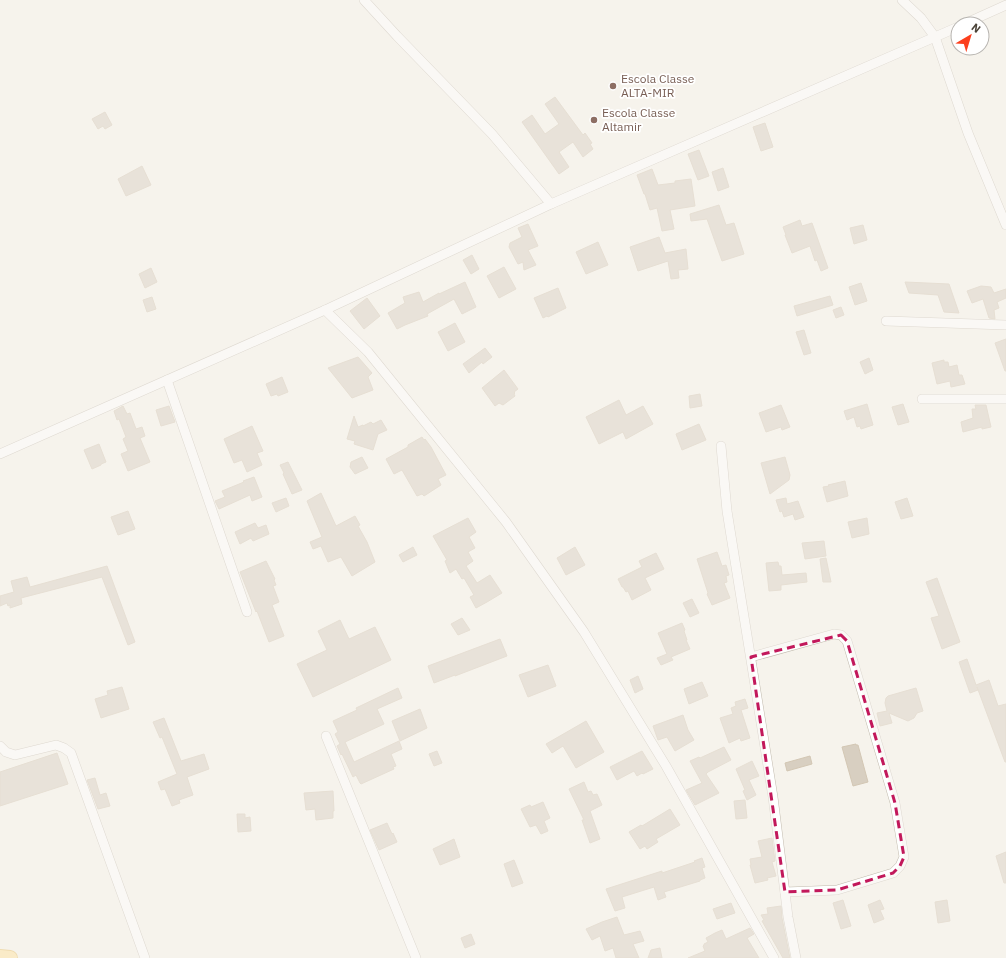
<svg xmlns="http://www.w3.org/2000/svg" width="1006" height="958" font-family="'IBM Plex Sans',sans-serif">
	<rect width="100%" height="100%" fill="#f6f3ec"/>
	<g fill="#d8cfc1" stroke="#d3c7b4">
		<polygon points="555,97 583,135 585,133 592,143 590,144 593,149 583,157 573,142 559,152 569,167 559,174 522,122 532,115 545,134 559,124 545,104"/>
		<polygon points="105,112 112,125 105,129 103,126 98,129 92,119"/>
		<polygon points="765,123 773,147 761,151 753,127"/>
		<polygon points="699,150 709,176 698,180 688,154"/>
		<polygon points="142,166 151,185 126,196 118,179"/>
		<polygon points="723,168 729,187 718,191 712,172"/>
		<polygon points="652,169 658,185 675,183 675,181 691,179 695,206 670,210 674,229 662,231 657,208 650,210 645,194 644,194 637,175"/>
		<polygon points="719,205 726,225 734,223 744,254 722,261 707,219 691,221 690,214"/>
		<polygon points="800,220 802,226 812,223 828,268 821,271 817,260 815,261 810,246 792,253 785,235 786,235 783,227"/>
		<polygon points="528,224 538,246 528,250 536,265 524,270 523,262 518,264 509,247 510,243 522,237 518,228"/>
		<polygon points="863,225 867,240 854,244 850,228"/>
		<polygon points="659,237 665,253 686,249 688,269 678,270 679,278 671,279 668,261 638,271 630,247"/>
		<polygon points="598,242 608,265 586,274 576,252"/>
		<polygon points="472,255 479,269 471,274 463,260"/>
		<polygon points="504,267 516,289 499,298 487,276"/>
		<polygon points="151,268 157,282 145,288 139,274"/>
		<polygon points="465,282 476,307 462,314 454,299 427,314 428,316 405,325 397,329 388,313 405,303 403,297 419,292 423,302 439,293 439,294"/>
		<polygon points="905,282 949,284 959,313 944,312 938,295 909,293"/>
		<polygon points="861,283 867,301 855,305 849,287"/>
		<polygon points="981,286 991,287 994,293 1006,289 1006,298 997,302 999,308 994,310 995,319 989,318 983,299 972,303 967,291"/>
		<polygon points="558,288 566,308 548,317 547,316 543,318 534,298"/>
		<polygon points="830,296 833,305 797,316 794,306"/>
		<polygon points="152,297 156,309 147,312 143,300"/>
		<polygon points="367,298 380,316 364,329 350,311"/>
		<polygon points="841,307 844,315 836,318 833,310"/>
		<polygon points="455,323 465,342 448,351 438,332"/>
		<polygon points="804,330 811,353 804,355 796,332"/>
		<polygon points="1006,339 1006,371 1005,371 995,343"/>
		<polygon points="485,348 492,357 483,364 482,362 469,373 463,364"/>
		<polygon points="358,357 372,373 368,377 373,390 352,398 328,368"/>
		<polygon points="869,358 873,370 865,374 860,362"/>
		<polygon points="944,360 944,362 948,362 949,367 957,365 959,375 962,375 965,384 951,387 950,381 937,384 932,363"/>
		<polygon points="504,370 518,389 514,392 515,393 514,394 515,396 503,405 499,403 495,406 482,388"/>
		<polygon points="282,377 288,392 278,396 277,394 271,396 266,384"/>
		<polygon points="700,394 702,406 690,408 689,396"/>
		<polygon points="619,400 626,415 643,406 653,424 626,439 623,432 599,444 586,417"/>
		<polygon points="867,404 873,425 861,429 860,426 857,427 854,417 847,420 844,411"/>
		<polygon points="903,404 909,422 898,425 892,407"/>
		<polygon points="781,405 790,427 782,430 781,427 766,432 759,413"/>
		<polygon points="975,405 986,405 991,427 982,429 982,427 963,432 961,422 973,418 972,409 976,409"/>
		<polygon points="123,406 127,414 130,413 136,429 142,427 145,436 140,438 150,462 128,471 121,454 128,451 123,439 126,437 119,419 117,420 114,411"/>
		<polygon points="169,406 175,422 161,426 156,410"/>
		<polygon points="354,416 358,427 363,425 363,426 371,422 373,424 381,420 387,430 378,434 373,450 354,444 355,441 347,439"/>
		<polygon points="699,424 706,440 682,450 676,434"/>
		<polygon points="252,426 263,451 257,453 262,465 247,472 242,460 234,463 224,439"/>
		<polygon points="422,437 424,440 425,439 431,447 446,475 438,479 441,485 424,496 422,494 417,496 402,470 394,474 386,459 408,447 408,445"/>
		<polygon points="99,444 106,462 101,464 101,465 92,469 84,450"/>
		<polygon points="362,457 368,468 355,474 350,467 351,462"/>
		<polygon points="785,457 790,475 789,480 770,494 761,463"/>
		<polygon points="288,462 302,490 292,494 283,474 284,473 280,465"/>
		<polygon points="254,477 262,497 252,501 250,495 219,509 215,501 225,497 222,491 244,482 243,481"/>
		<polygon points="845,481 848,496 827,502 823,487 829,486 828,485"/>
		<polygon points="321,493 336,526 355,516 360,525 358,526 367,542 375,562 352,576 341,557 328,562 321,546 313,549 310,542 322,537 307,501"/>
		<polygon points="286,498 289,506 276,512 272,503"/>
		<polygon points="786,498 787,504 798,501 804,517 795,520 793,514 784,517 782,511 780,512 776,500"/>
		<polygon points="907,498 913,516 901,519 895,502"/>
		<polygon points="128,511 135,529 118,535 111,517"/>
		<polygon points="468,518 476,532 469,537 475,548 468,552 473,561 466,566 477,583 490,575 502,593 487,602 476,608 470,597 474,595 464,578 462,579 456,569 450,573 445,561 447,560 433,536"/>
		<polygon points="867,518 869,534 852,538 848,522"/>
		<polygon points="255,523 258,528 266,525 269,534 253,541 251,538 240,544 235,532"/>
		<polygon points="824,541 826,556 805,559 802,543"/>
		<polygon points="413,547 417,555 403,562 399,555"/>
		<polygon points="575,547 585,565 566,575 557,558"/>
		<polygon points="717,552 722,566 726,565 729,575 726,576 727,582 724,583 730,598 712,605 707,594 708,593 697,559"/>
		<polygon points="656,553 664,569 645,578 651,590 632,600 628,591 626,592 623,587 622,587 618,579 642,567 639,561"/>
		<polygon points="826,558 831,582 823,582 820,559"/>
		<polygon points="266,561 275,579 274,580 276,585 273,586 279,602 272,605 284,636 269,642 257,611 256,612 240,572"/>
		<polygon points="778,562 779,566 781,566 782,575 806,573 807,582 781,585 781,590 769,591 766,563"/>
		<polygon points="107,566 135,642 128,645 102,577 21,598 22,604 10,608 10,605 8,606 7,603 0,606 0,596 14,592 11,581 27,577 30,587"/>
		<polygon points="937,578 960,642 942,649 931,618 939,616 926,582"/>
		<polygon points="692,599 699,613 690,617 683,603"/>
		<polygon points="462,618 470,630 458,635 451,624"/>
		<polygon points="340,620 349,639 375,627 391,660 313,697 297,664 327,650 318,631"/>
		<polygon points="682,623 685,630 684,631 687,640 686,640 690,649 671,657 673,660 661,665 657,658 667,654 658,633"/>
		<polygon points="500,639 507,656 455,676 455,675 434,683 428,666"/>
		<polygon points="967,659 976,685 989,680 998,706 1006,704 1006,762 1005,762 977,687 978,690 970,693 959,662"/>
		<polygon points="548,665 556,686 528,697 519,675"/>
		<polygon points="638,676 643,689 635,693 630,680"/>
		<polygon points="702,682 708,696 689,704 684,689"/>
		<polygon points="122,687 129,709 101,718 95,699 108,695 107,691"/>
		<polygon points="398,688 402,698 377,709 384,724 345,742 354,762 399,741 402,749 391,754 396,766 393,767 394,769 361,784 360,783 356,775 353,777 342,754 341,755 337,746 340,744 335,734 338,732 333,721 357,710 356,708"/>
		<polygon points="916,688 923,711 917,713 914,718 908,721 889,713 892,723 880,726 877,713 887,711 885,703 886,698 888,696"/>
		<polygon points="745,699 748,708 741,710 750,738 741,741 740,738 729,743 720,718 733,714 731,708 736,706 735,702"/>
		<polygon points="420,709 427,728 400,741 392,721"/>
		<polygon points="683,715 688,730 694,740 675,751 667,737 658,740 653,726"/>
		<polygon points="164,718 181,761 204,754 209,769 187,777 193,795 179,800 180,803 172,806 165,789 161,790 158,782 177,774 162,737 160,738 153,722"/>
		<polygon points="586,721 604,752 576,768 563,746 552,753 546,744"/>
		<polygon points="856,744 856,745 858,745 868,782 853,786 842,747"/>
		<polygon points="724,747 731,760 708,772 706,774 719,793 695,805 686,790 702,783 690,761 699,757 700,758"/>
		<polygon points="437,751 442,763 434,766 429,754"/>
		<polygon points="642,751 653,769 643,774 642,773 637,776 634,771 617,780 610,767"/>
		<polygon points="57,753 68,784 0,806 0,772"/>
		<polygon points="810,756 812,764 787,771 785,763"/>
		<polygon points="752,761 759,776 749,780 756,795 747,800 743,791 745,790 736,769"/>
		<polygon points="95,778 100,795 106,793 110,806 98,809 87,780"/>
		<polygon points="584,782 588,792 591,791 593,795 597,794 602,805 590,811 600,839 590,843 582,820 584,820 569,789"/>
		<polygon points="333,791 334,811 333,811 333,818 316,820 315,809 306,810 304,793"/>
		<polygon points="745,800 747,818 736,819 734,801"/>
		<polygon points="543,802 550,818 544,821 548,831 541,834 536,825 530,827 521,809 530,805 531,807"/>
		<polygon points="670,809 680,825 656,839 658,842 647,849 645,846 640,849 629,832 641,825 642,826"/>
		<polygon points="237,814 245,814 245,818 250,817 251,831 238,832"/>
		<polygon points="387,823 392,834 393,833 397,842 379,850 370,830"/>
		<polygon points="772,838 775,861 772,862 776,876 767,878 768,880 755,883 750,865 751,865 750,859 762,857 758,841"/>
		<polygon points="454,839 460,857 440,865 433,849"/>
		<polygon points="1006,852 1006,883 1004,883 996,856"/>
		<polygon points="702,858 705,867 702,868 705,878 700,880 700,881 664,892 666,897 658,900 654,887 622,897 625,908 615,911 606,889 662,871 662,873 695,862 694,861"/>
		<polygon points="514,860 523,883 512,887 504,864"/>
		<polygon points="843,900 851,926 841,929 833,903"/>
		<polygon points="880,900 884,909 880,910 884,919 874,923 868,905"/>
		<polygon points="947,900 950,921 938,923 935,902"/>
		<polygon points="731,903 735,913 717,919 713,909"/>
		<polygon points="781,906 782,918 790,958 783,958 762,921 764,920 761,915 768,914 767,908"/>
		<polygon points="617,917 624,935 640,931 644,941 633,944 639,958 616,958 613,948 605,951 600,936 592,940 586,929 602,922"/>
		<polygon points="750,928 754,934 747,938 759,958 688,958 705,951 703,946 704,945 704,944 708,942 706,938 715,933 722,930 726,939"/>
		<polygon points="471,934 475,944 465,948 461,938"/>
		<polygon points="660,948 662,958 648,958 651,950"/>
	</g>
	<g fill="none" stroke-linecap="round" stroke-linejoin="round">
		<defs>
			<g id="street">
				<polyline points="364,0 397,36 492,134 551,204"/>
				<polyline points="902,0 921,18 935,37 968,133 1006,225"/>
				<polyline points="964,24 1006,5"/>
				<polyline points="325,310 368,352 506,522 584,632 666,766 774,958"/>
				<polyline points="886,321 1006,325"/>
				<polyline points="167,380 247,612"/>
				<polyline points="922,399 1006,399"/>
				<polyline points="721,446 727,511 773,797 788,917 796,958"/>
				<polyline points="0,454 325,310 551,204 958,27"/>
				<polyline points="751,657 834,634 841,635 847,641 895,803 904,857 900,866 893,873 837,890 785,892"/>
				<polyline points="326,736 416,958"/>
				<polyline points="0,746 6,752 15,755 56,745 64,748 71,753 145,958"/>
			</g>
			<polyline id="primary" points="0,957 10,958"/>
		</defs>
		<use href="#street" stroke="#c2bbae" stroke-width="10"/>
		<use href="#primary" stroke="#e6c16a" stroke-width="16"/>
		<use href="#street" stroke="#fff" stroke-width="9"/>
		<use href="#primary" stroke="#ffe39c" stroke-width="14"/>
	</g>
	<path d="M0 0H1006V958H0ZM841,635L847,641L895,803L904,857L900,866L893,873L837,890L785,892L751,657Z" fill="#f6f3ec" fill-opacity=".55" fill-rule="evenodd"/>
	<path fill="none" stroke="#c2185b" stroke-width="3" stroke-dasharray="8 5" stroke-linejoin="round" d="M841,635L847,641L895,803L904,857L900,866L893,873L837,890L785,892L751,657Z"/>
	<g fill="#8d6e63" stroke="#fff" stroke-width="1.5">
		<circle cx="613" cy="86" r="4"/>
		<circle cx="594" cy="120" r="4"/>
	</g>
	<g text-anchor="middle" stroke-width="3.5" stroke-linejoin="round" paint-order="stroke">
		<g font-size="12" fill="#785e54" stroke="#fff" text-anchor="start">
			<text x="621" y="83">Escola Classe<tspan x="621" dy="14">ALTA-MIR</tspan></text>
			<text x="602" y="117">Escola Classe<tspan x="602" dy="14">Altamir</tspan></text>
		</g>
	</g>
	<g transform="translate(970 36) rotate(38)"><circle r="19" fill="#ffffff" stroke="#b7b4b0"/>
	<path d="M0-3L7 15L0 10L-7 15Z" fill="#fc3f1d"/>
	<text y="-6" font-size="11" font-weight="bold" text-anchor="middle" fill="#4b4439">N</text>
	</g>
</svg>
